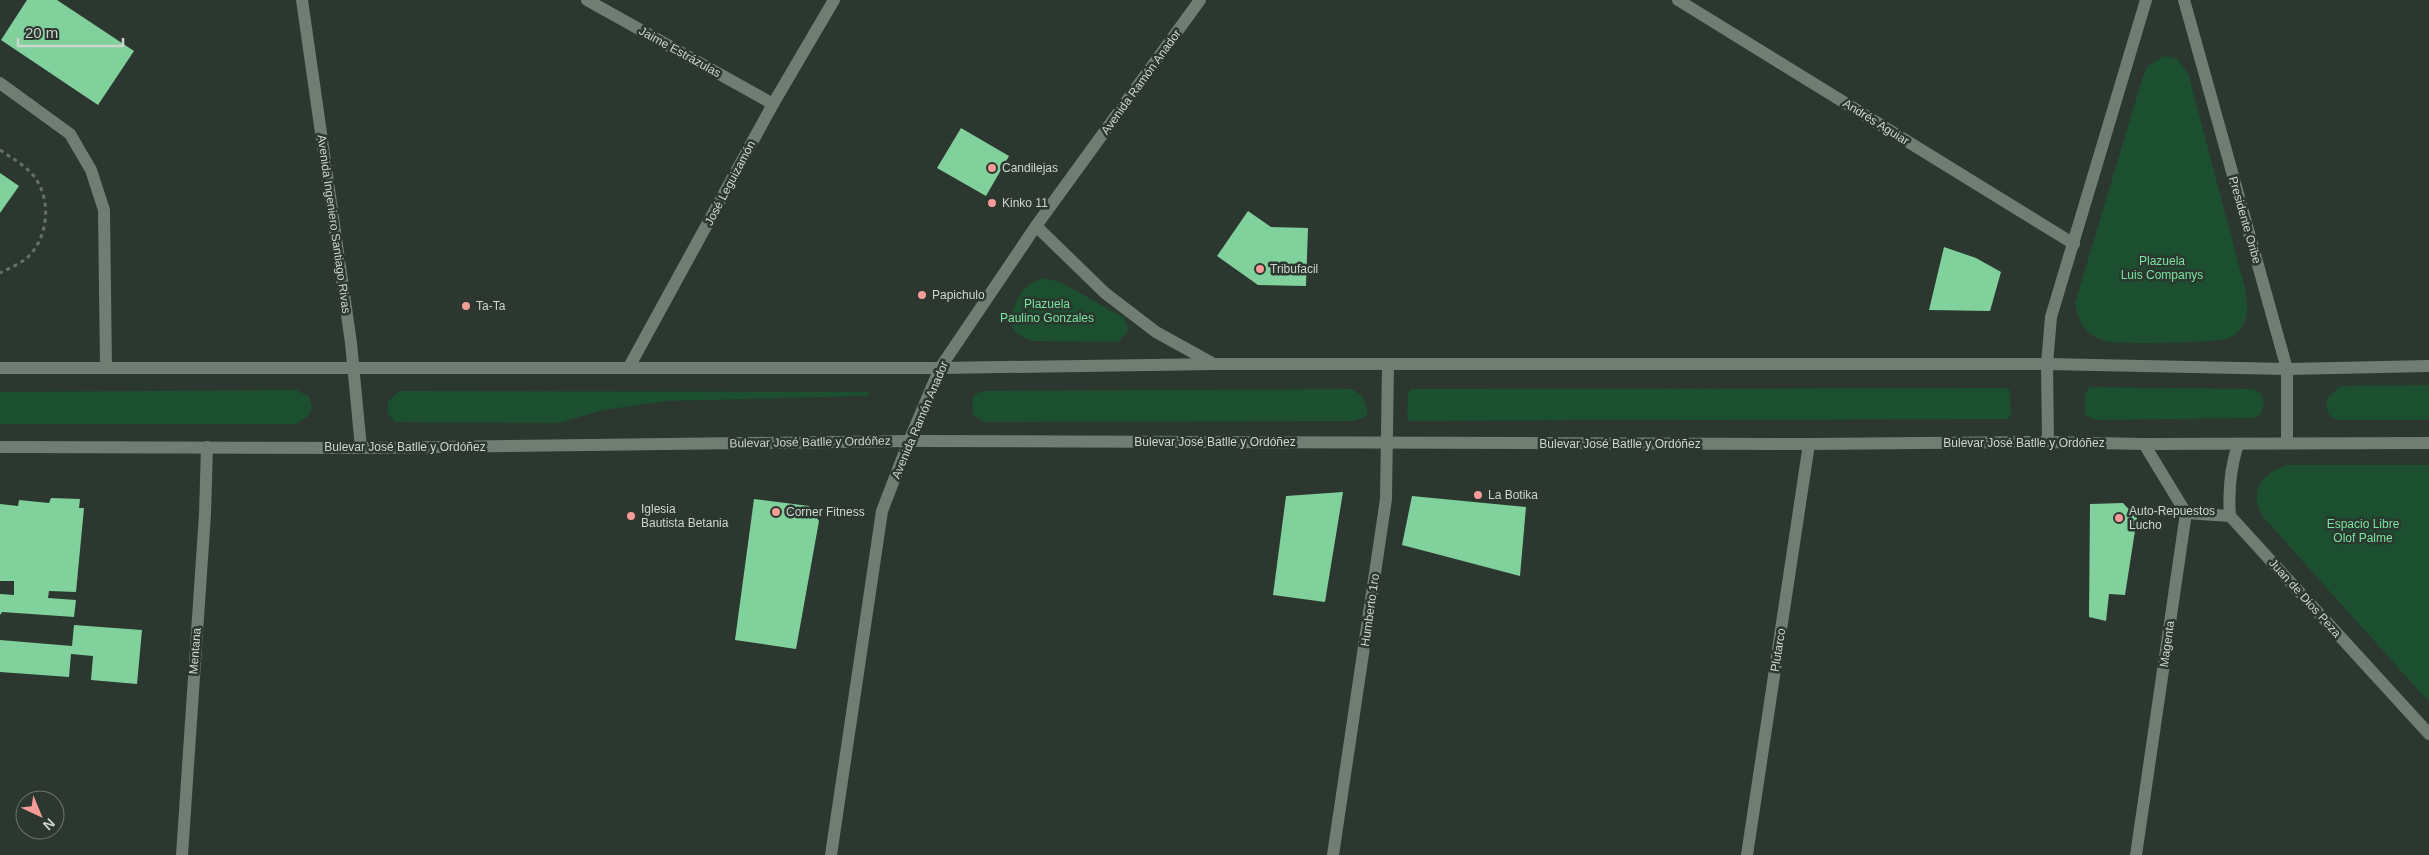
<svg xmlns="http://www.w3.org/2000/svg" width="2429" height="855" font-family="Helvetica,sans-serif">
	<rect width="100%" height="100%" fill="#2b372f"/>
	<g fill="#1b4f30">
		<path d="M2164,56L2177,59L2188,73L2245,288C2249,307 2250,328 2229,338C2220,343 2125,344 2111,342C2105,341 2098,339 2093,336C2082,328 2077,316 2075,303L2142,79L2147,67Z"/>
		<path d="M1045,278L1062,283L1123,317L1129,330L1118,342L1033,341C1011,335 1006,323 1016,303C1019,297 1024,287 1030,284C1034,281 1040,280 1045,278Z"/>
		<polygon points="2429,385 2429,420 2336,420 2329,415 2326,407 2328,397 2341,386"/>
		<polygon points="2090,387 2253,389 2262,394 2264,405 2260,415 2253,418 2095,420 2085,415 2085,394"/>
		<polygon points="2006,388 2010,391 2011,415 2008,419 1410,421 1407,418 1408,392 1411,389"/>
		<polygon points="1352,389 1363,397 1368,414 1363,418 1353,421 984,422 973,415 972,399 977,393 985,391"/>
		<polygon points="296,390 309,396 312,408 307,417 296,424 0,424 0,392"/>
		<polygon points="400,391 417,391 870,392 867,396 666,401 604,410 558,423 395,422 387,413 388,401"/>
		<path d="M2288,465H2429V702L2263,517C2247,491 2263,472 2288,465Z"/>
	</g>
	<g fill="#80d19c">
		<polygon points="27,0 57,0 134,51 98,105 1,40"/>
		<polygon points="961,128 1009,156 986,196 937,168"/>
		<polygon points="0,173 19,186 0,213"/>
		<polygon points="1248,211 1271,227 1308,228 1306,286 1258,285 1217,256"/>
		<polygon points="1944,247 1976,258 2001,272 1990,311 1929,310"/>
		<polygon points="1343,492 1325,602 1273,595 1286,496"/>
		<polygon points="1412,496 1526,507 1520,576 1402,545"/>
		<polygon points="51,498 80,499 79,508 84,508 76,592 49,591 48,598 76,600 74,617 2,612 0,615 0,594 14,595 14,581 0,581 0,504 18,506 19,500 49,503"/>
		<polygon points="754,499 809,506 819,521 796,649 735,640"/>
		<polygon points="2123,503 2137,518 2125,595 2109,594 2106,621 2089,617 2090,504"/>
		<polygon points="74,625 142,630 137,684 91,680 93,656 71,654 69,677 0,672 0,640 72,646"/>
	</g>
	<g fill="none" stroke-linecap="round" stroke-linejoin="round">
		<path stroke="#657068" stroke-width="3" stroke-dasharray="4 4" stroke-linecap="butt" d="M0,150C13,159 27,166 36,179C51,202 48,235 30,255C22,263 10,268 0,273"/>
		<polyline stroke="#707d73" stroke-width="12" points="0,83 70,134 91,170 104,210 106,368"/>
		<g stroke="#707d73" stroke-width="12">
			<polyline points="302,0 351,343 361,448"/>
			<polyline points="587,0 773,104"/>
			<polyline points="1678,0 2074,244"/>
			<polyline points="629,367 773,104 834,0"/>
			<path d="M2238,444C2230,469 2228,490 2230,516L2429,734"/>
			<polyline points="2186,513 2230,516"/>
			<polyline points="182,855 205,514 207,447"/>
			<polyline points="831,855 882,511 909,441"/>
			<polyline points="1333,855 1386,499 1388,364"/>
			<polyline points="1747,855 1809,444"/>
			<polyline points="2136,855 2186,513 2144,444"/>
		</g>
		<g stroke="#707d73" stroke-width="12">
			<polyline points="2184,0 2287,369 2287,442"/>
			<polyline points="1036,226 1105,293 1156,332 1212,363"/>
			<polyline points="0,368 940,368 1215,364 2047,364 2287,369 2429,366"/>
			<polyline points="909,441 940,368 1036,226 1200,0"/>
			<polyline points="2048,442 2047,364 2051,317 2146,0"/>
			<polyline points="0,447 361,448 909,441 1809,444 2048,442 2144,444 2429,443"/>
		</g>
	</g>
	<g fill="#f59b99" stroke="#2b372f" stroke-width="2">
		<circle cx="992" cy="168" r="5"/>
		<circle cx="992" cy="203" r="5"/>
		<circle cx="1260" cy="269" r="5"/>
		<circle cx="922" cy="295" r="5"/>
		<circle cx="466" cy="306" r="5"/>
		<circle cx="1478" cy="495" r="5"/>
		<circle cx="776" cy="512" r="5"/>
		<circle cx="631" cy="516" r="5"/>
		<circle cx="2119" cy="518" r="5"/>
	</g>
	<g text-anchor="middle" stroke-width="5" stroke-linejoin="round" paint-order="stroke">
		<g font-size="12" fill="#cdd5cf" stroke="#2b372f">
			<text transform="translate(680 52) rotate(29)" y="4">Jaime Estrázulas</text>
			<text transform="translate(1141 82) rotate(-54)" y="4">Avenida Ramón Anador</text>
			<text transform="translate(1876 122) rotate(32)" y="4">Andrés Aguiar</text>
			<text transform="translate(730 183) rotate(-62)" y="4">José Leguizamón</text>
			<text transform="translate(2245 220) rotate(74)" y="4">Presidente Oribe</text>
			<text transform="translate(334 224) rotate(82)" y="4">Avenida Ingeniero Santiago Rivas</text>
			<text transform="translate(920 420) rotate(-67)" y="4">Avenida Ramón Anador</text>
			<text transform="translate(810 442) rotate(-1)" y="4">Bulevar José Batlle y Ordóñez</text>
			<text x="1215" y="446">Bulevar José Batlle y Ordóñez</text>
			<text x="2024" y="447">Bulevar José Batlle y Ordóñez</text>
			<text x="1620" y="448">Bulevar José Batlle y Ordóñez</text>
			<text x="405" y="451">Bulevar José Batlle y Ordóñez</text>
			<text transform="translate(2305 598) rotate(48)" y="4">Juan de Dios Peza</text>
			<text transform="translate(1370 610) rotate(-82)" y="4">Humberto 1ro</text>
			<text transform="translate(2167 644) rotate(-82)" y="4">Magenta</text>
			<text transform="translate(1778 650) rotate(-81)" y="4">Plutarco</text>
			<text transform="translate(195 651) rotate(-86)" y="4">Mentana</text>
		</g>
		<g font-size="12" fill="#cdd5cf" stroke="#2b372f" text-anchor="start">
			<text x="1002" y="172">Candilejas</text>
			<text x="1002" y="207">Kinko 11</text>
			<text x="1270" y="273">Tribufacil</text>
			<text x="932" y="299">Papichulo</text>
			<text x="476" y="310">Ta-Ta</text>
			<text x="1488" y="499">La Botika</text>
			<text x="641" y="513">Iglesia<tspan x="641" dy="14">Bautista Betania</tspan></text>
			<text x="2129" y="515">Auto-Repuestos<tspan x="2129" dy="14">Lucho</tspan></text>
			<text x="786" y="516">Corner Fitness</text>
		</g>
		<g font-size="12" fill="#78e49f" stroke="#2b372f">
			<text x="2162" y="265">Plazuela<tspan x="2162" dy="14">Luis Companys</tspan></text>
			<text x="1047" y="308">Plazuela<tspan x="1047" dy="14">Paulino Gonzales</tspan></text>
			<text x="2363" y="528">Espacio Libre<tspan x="2363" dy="14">Olof Palme</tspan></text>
		</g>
	</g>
	<g transform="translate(40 815) rotate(136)"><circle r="24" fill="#2b372f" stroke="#6c766f"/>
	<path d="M0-4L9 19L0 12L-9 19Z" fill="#f59b99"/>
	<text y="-8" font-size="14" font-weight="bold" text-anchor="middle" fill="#cdd5cf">N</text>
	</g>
	<path d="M18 38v8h105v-8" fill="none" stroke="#cdd5cf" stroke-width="2.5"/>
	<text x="25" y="38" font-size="15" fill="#cdd5cf" stroke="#2b372f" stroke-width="4" paint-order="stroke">20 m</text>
</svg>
